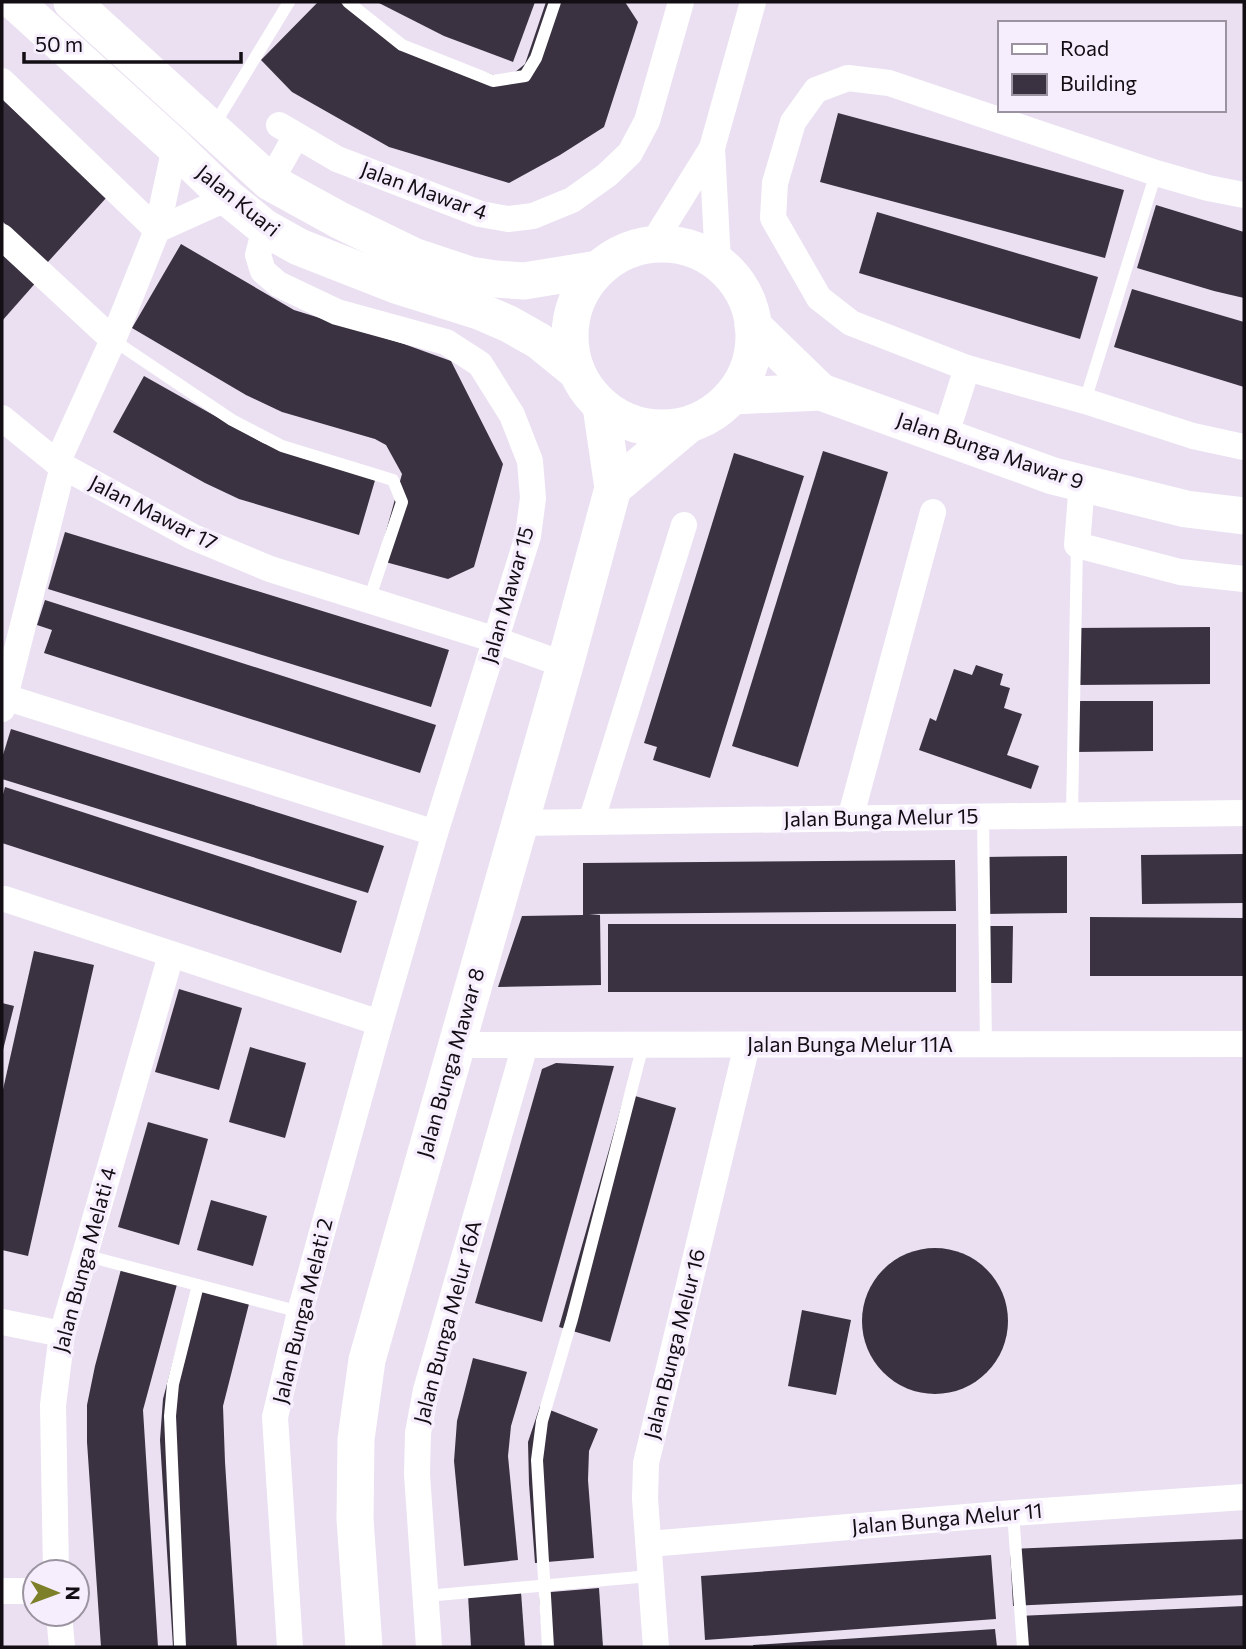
<svg xmlns="http://www.w3.org/2000/svg" width="1246" height="1649" font-family="Commissioner,sans-serif">
	<rect width="100%" height="100%" fill="#eae0f2"/>
	<g fill="#3a3240">
		<polygon points="318,2 340,2 350,10 399,44 497,76 514,73 525,64 546,2 625,2 638,22 604,127 560,155 509,183 389,147 292,92 261,60"/>
		<polygon points="377,2 535,2 513,62 444,36"/>
		<polygon points="2,99 107,197 47,263 2,221"/>
		<polygon points="838,113 1124,190 1105,258 820,182"/>
		<polygon points="1156,205 1244,232 1244,298 1214,291 1137,268"/>
		<polygon points="877,212 1098,277 1080,339 859,273"/>
		<polygon points="181,244 294,310 404,344 451,361 503,464 474,567 448,579 378,560 402,474 386,445 375,439 282,412 246,395 132,328"/>
		<polygon points="2,245 39,279 2,321"/>
		<polygon points="1132,289 1244,322 1244,387 1114,347"/>
		<polygon points="144,376 263,443 376,477 359,535 239,499 205,483 113,432"/>
		<polygon points="823,451 888,472 798,767 732,746"/>
		<polygon points="734,453 804,476 710,778 653,760 657,747 644,743"/>
		<polygon points="65,532 449,650 431,707 48,589"/>
		<polygon points="45,600 436,725 420,773 44,653 52,630 37,625"/>
		<polygon points="1210,627 1210,684 1075,685 1075,628"/>
		<polygon points="976,665 1003,674 1000,685 1010,688 1004,708 1022,714 1007,755 1039,766 1031,789 919,750 930,718 936,721 954,669 972,675"/>
		<polygon points="1075,701 1153,701 1153,751 1075,752"/>
		<polygon points="11,729 384,846 368,893 2,779 2,758"/>
		<polygon points="5,787 357,901 341,953 2,843 2,798"/>
		<polygon points="1244,854 1244,903 1142,904 1141,855"/>
		<polygon points="1067,856 1067,913 985,914 984,857"/>
		<polygon points="955,860 956,911 589,914 600,915 601,985 498,987 522,916 583,915 583,863"/>
		<polygon points="1090,917 1244,918 1244,976 1090,976"/>
		<rect x="608" y="924" width="348" height="68"/>
		<polygon points="987,926 1013,926 1012,983 987,983"/>
		<polygon points="34,951 94,965 28,1256 2,1250 2,1094"/>
		<polygon points="179,989 242,1008 219,1090 155,1072"/>
		<polygon points="2,1003 14,1006 3,1050 2,1050"/>
		<polygon points="250,1047 306,1063 285,1138 229,1122"/>
		<polygon points="556,1063 614,1066 542,1322 475,1303 542,1069"/>
		<polygon points="625,1093 676,1108 610,1342 559,1327"/>
		<polygon points="148,1122 208,1139 179,1245 118,1227"/>
		<polygon points="211,1200 267,1216 253,1266 197,1250"/>
		<circle cx="935" cy="1321" r="73"/>
		<polygon points="123,1262 179,1277 143,1410 158,1647 101,1647 87,1442 87,1405 95,1366"/>
		<polygon points="194,1281 251,1296 223,1406 225,1462 237,1647 173,1647 160,1440 163,1399"/>
		<polygon points="802,1310 851,1320 836,1395 788,1386"/>
		<polygon points="473,1358 527,1372 511,1426 508,1456 518,1560 464,1566 454,1461 457,1421"/>
		<polygon points="540,1406 598,1429 589,1451 588,1480 594,1558 535,1563 529,1484 528,1442"/>
		<polygon points="1244,1539 1244,1595 1013,1606 1010,1549"/>
		<polygon points="991,1555 996,1619 705,1640 701,1576"/>
		<polygon points="599,1588 603,1647 543,1647 539,1593"/>
		<polygon points="521,1592 525,1647 471,1647 468,1595"/>
		<polygon points="1244,1606 1244,1647 1019,1647 1018,1616"/>
		<polygon points="995,1629 997,1647 753,1647 753,1645"/>
	</g>
	<g fill="none" stroke-linecap="round" stroke-linejoin="round">
		<g stroke="#fff" stroke-width="12">
			<polyline points="348,2 402,45 493,81 525,76 536,58 555,2"/>
			<polyline points="213,127 289,2"/>
			<polyline points="113,340 232,420 282,446 393,480 402,502 369,600"/>
			<polyline points="1085,401 1156,173"/>
			<polyline points="1072,815 1077,545"/>
			<polyline points="983,817 986,1045"/>
			<polyline points="84,1255 300,1312"/>
			<polyline points="1013,1513 1023,1647"/>
			<polyline points="426,1596 650,1576"/>
			<polyline points="180,1647 170,1416 173,1384 198,1285"/>
			<polyline points="548,1647 537,1460 542,1421 572,1319 643,1045"/>
		</g>
		<g stroke="#fff" stroke-width="26">
			<polyline points="2,81 157,230"/>
			<polyline points="279,125 337,159 480,214 508,219 533,216 572,200 607,175 630,153 647,121 681,2"/>
			<polyline points="712,148 718,262"/>
			<polyline points="270,182 296,136"/>
			<polyline points="1244,195 1208,188 1156,173 889,83 848,78 816,90 793,122 775,183 773,218 819,298 851,323 967,368 1085,401 1193,436 1244,447"/>
			<polyline points="265,228 258,255 263,271 278,284 337,312 446,342 480,364 512,415 530,461 533,498 528,536 435,833 380,1023 300,1312 275,1417 290,1647"/>
			<polyline points="157,230 228,198"/>
			<polyline points="2,237 113,340"/>
			<polyline points="653,243 712,148 753,2"/>
			<polyline points="2,418 57,463 193,537 270,569 496,640 565,665"/>
			<polyline points="945,437 967,368"/>
			<polyline points="57,463 113,340 157,230 175,147"/>
			<polyline points="1082,483 1077,545 1180,572 1244,579"/>
			<polyline points="5,697 435,833"/>
			<polyline points="2,709 63,466"/>
			<polyline points="850,819 933,512"/>
			<polyline points="591,822 684,525"/>
			<polyline points="519,823 1244,813"/>
			<polyline points="5,899 380,1023"/>
			<polyline points="456,1045 1244,1044"/>
			<polyline points="2,1322 62,1334"/>
			<polyline points="649,1544 1013,1513 1244,1497"/>
			<polyline points="56,1572 53,1405 62,1334 171,955"/>
			<polyline points="2,1591 35,1591"/>
			<polyline points="59,1614 62,1647"/>
			<polyline points="429,1647 417,1474 418,1433 426,1390 525,1045"/>
			<polyline points="656,1647 645,1499 646,1463 747,1045"/>
		</g>
		<g stroke="#fff" stroke-width="37">
			<polyline points="15,2 175,147 228,198 265,228 299,247 396,285 479,311 509,324 539,341 577,372"/>
			<polyline points="72,2 270,182 339,220 413,256 470,275 496,279 524,281 598,269"/>
			<circle cx="662" cy="336" r="92"/>
			<polyline points="753,326 821,392"/>
			<polyline points="732,396 821,392 1053,476 1186,509 1244,516"/>
			<polyline points="613,488 688,425"/>
			<polyline points="364,1647 355,1519 356,1439 367,1360 565,665 613,488 601,406"/>
		</g>
	</g>
	<g text-anchor="middle" stroke-width="7" stroke-linejoin="round" paint-order="stroke">
		<g font-size="21" fill="#120e14" stroke="#f6eefd">
			<text transform="translate(424 191) rotate(20)" y="7">Jalan Mawar 4</text>
			<text transform="translate(238 201) rotate(39)" y="7">Jalan Kuari</text>
			<text transform="translate(990 451) rotate(19)" y="7">Jalan Bunga Mawar 9</text>
			<text transform="translate(153 513) rotate(27)" y="7">Jalan Mawar 17</text>
			<text transform="translate(508 595) rotate(-74)" y="7">Jalan Mawar 15</text>
			<text transform="translate(881 818) rotate(-1)" y="7">Jalan Bunga Melur 15</text>
			<text x="850" y="1052">Jalan Bunga Melur 11A</text>
			<text transform="translate(451 1063) rotate(-74)" y="7">Jalan Bunga Mawar 8</text>
			<text transform="translate(85 1260) rotate(-75)" y="7">Jalan Bunga Melati 4</text>
			<text transform="translate(303 1311) rotate(-76)" y="7">Jalan Bunga Melati 2</text>
			<text transform="translate(448 1322) rotate(-75)" y="7">Jalan Bunga Melur 16A</text>
			<text transform="translate(675 1344) rotate(-76)" y="7">Jalan Bunga Melur 16</text>
			<text transform="translate(947 1519) rotate(-5)" y="7">Jalan Bunga Melur 11</text>
		</g>
	</g>
	<rect width="1246" height="1649" fill="none" stroke="#120e14" stroke-width="7"/>
	<rect x="998" y="21" width="228" height="91" fill="#f6eefd" stroke="#9b94a0" stroke-width="2"/>
	<rect x="1012" y="44" width="35" height="10" fill="#ffffff" stroke="#9b94a0" stroke-width="2"/>
	<text x="1060" y="56" font-size="21" fill="#120e14">Road</text>
	<rect x="1012" y="74" width="35" height="21" fill="#3a3240" stroke="#9b94a0" stroke-width="2"/>
	<text x="1060" y="91" font-size="21" fill="#120e14">Building</text>
	<g transform="translate(56 1593) rotate(91)"><circle r="33" fill="#f6eefd" stroke="#9b94a0" stroke-width="2"/>
	<path d="M0-5L12 26L0 18L-12 26Z" fill="#7d8029"/>
	<text y="-10" font-size="19" font-weight="bold" text-anchor="middle" fill="#120e14">N</text>
	</g>
	<path d="M24 52v10h217v-10" fill="none" stroke="#120e14" stroke-width="3.5"/>
	<text x="35" y="52" font-size="21" fill="#120e14" stroke="#f6eefd" stroke-width="5" paint-order="stroke">50 m</text>
</svg>
